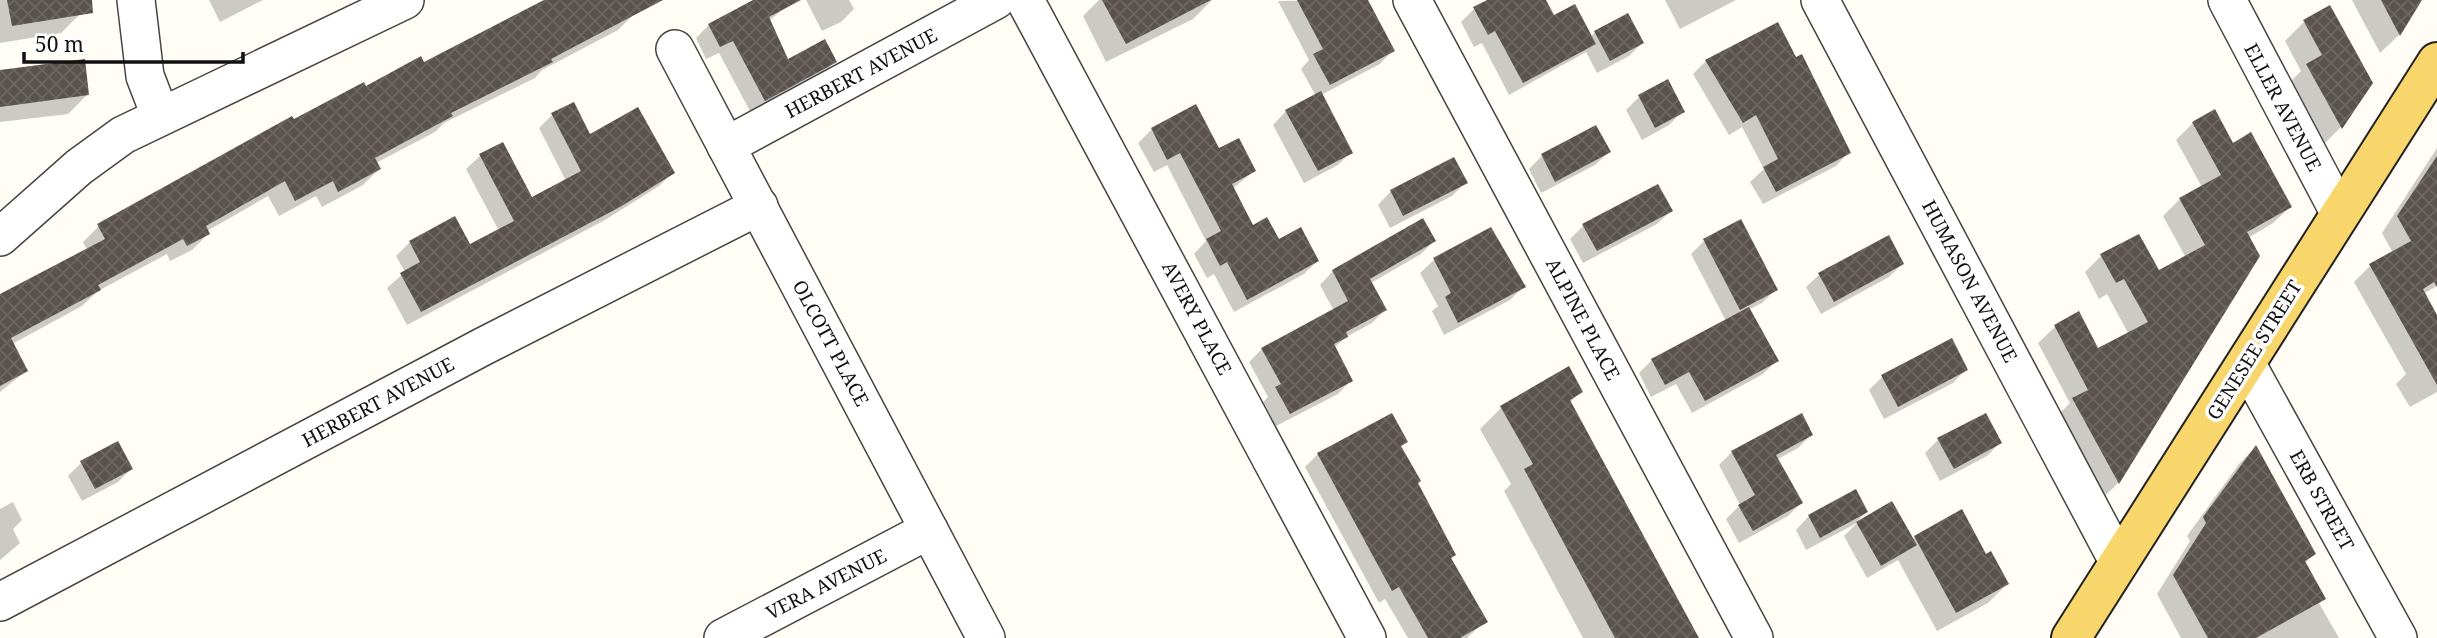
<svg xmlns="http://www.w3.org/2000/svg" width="2437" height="638" font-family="'Noto Serif',serif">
	<defs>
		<pattern id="building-cross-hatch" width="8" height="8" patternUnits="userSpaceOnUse" patternTransform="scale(1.75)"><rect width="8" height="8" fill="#5a524d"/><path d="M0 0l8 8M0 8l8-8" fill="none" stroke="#6d6662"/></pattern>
	</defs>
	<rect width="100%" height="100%" fill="#fffdf5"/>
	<g fill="#0003">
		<polygon points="0,0 77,0 80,14 61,33 0,43"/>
		<polygon points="209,0 263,0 220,22"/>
		<polygon points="546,0 628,0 634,14 618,30 542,70 535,78 444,123 435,132 376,163 379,169 363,185 322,207 316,196 279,216 268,196 207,231 208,234 192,250 170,261 167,254 98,291 82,306 12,344 26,371 0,392 0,298 87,250 83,242 99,226 293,121 423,64"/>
		<polygon points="757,0 785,0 787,6 769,21 787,61 835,62 821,75 751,113 719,53 706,59 696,38 709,25"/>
		<polygon points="806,0 849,0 854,9 841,22 822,31"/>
		<polygon points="1099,0 1212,0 1193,19 1106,62 1083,16"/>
		<polygon points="1338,0 1393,50 1380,64 1321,95 1351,152 1338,165 1304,183 1273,125 1286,111 1316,96 1301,69 1309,60 1278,1"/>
		<polygon points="1490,0 1544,0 1554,17 1590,38 1595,32 1642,43 1629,56 1597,73 1586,52 1509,95 1482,43 1474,47 1461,22 1474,9"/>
		<polygon points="1665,0 1736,0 1680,29"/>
		<polygon points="2352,0 2420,0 2399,35 2380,53"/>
		<polygon points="2304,22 2371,83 2340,128 2322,146 2288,84 2301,71 2285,41"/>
		<polygon points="1706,61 1849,152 1836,166 1763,204 1750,182 1764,169 1742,127 1729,135 1693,74"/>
		<polygon points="0,72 87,95 68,114 0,122"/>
		<polygon points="1639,97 1683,111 1669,125 1642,140 1626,110"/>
		<polygon points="1196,106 1219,151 1254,171 1232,189 1252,227 1317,261 1304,274 1234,312 1214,274 1207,278 1194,254 1206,241 1167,165 1154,172 1138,143 1152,129"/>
		<polygon points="552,115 589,136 673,172 659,186 605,220 407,325 387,288 405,272 396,256 410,242 470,247 499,231 466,169 480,156 502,144 531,199 566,181 539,128"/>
		<polygon points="2193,123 2232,145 2290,207 2273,223 2248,238 2258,256 2118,483 2102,499 2057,416 2070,403 2038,343 2055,327 2078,314 2098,351 2128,333 2107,294 2099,299 2085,272 2101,256 2158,273 2186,258 2163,216 2180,199 2202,187 2176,140"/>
		<polygon points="1596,127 1609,152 1595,165 1541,193 1529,169 1542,156"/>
		<polygon points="2437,148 2437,286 2423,294 2437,319 2437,392 2410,407 2396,384 2406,374 2354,282 2370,266 2393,253 2382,233"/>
		<polygon points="1465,183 1452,196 1390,228 1378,205 1391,191"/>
		<polygon points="1671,211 1657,224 1583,263 1570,239 1583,226"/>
		<polygon points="1740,222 1775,290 1762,303 1748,310 1776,361 1763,374 1692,413 1676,384 1651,397 1639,373 1652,360 1726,321 1691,254 1704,241"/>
		<polygon points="1490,229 1523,287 1510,300 1444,335 1432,311 1438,306 1420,273 1434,260"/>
		<polygon points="1434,241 1421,254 1371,283 1385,310 1372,323 1346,337 1334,348 1351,380 1338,394 1276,426 1263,402 1268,397 1249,362 1262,349 1334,311 1320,285 1333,271"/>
		<polygon points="1902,264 1889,277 1821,314 1806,287 1820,274"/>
		<polygon points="1966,369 1953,383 1884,419 1869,390 1882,377"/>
		<polygon points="1581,391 1570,403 1697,638 1583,638 1504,491 1511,484 1480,429 1501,408"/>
		<polygon points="1811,435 1798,448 1776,460 1801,503 1788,516 1739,543 1726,519 1740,505 1719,465 1732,452"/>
		<polygon points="1938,440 2000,443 1987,456 1940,481 1925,453"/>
		<polygon points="1405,442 1400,447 1449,559 1485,621 1467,638 1408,638 1385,599 1379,603 1305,467 1318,454"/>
		<polygon points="2255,448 2314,554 2304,564 2324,599 2319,603 2339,638 2181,638 2157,594 2190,541 2187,536 2239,464"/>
		<polygon points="81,463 131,469 118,482 82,501 68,476"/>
		<polygon points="13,502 22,520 13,529 20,543 0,560 0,509"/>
		<polygon points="1891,504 1912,540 1915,537 1986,556 2007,584 1988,603 1937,631 1898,560 1867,578 1844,536 1856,524"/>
		<polygon points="1866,512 1855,524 1806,550 1796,530 1809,516"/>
	</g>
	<g fill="url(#building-cross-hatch)">
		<polygon points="7,0 92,0 93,13 12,26"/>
		<polygon points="544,0 663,0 551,59 553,62 451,113 453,116 375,158 381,169 338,192 333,181 295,201 285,181 206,226 210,234 187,246 183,239 98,285 101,290 11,338 28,371 0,386 0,294 105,239 97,224 292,116 294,119 364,82 366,86 421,56 424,62"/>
		<polygon points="753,0 801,0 769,17 788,59 825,39 837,62 765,101 733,41 720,47 708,24"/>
		<polygon points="1102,0 1211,0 1126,44"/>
		<polygon points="1297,0 1368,0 1395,51 1330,85 1313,54 1323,49"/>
		<polygon points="1487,0 1546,0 1554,15 1575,4 1596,44 1523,83 1495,31 1488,35 1473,7"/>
		<polygon points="2381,0 2422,0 2400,36"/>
		<polygon points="2330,5 2373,83 2342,129 2306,64 2322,55 2303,20"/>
		<polygon points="1628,13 1644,43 1610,61 1594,31"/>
		<polygon points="1778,22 1796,57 1802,54 1851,153 1776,192 1763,167 1778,159 1756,115 1743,123 1705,60"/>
		<polygon points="85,59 89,95 0,107 0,70"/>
		<polygon points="1668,79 1685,112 1655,128 1638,95"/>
		<polygon points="1321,91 1353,153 1318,171 1285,110"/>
		<polygon points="574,102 590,134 638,107 675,173 620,207 421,312 400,273 420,262 409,241 455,216 470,244 514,221 479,154 503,142 532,197 581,171 551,113"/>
		<polygon points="1196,104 1219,148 1239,138 1256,171 1232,184 1253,225 1267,217 1279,239 1301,227 1319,261 1247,300 1227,262 1220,266 1206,239 1221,231 1180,153 1167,160 1151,128"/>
		<polygon points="2215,109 2233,143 2251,132 2292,207 2247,232 2260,256 2119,484 2072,398 2088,390 2054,325 2079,311 2098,348 2148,322 2124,279 2116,283 2100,254 2139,234 2159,270 2205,245 2179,198 2221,175 2192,122"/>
		<polygon points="1596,125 1611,152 1555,182 1541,154"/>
		<polygon points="2437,156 2437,287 2434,282 2423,289 2437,315 2437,385 2369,264 2411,241 2397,216"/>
		<polygon points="1454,157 1468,183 1403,216 1390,190"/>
		<polygon points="1658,184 1673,211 1597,251 1582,224"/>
		<polygon points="1423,218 1436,241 1370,279 1387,310 1346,332 1348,337 1334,344 1353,381 1290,414 1275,387 1281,384 1261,348 1348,301 1332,270"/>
		<polygon points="1741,219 1778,290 1740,310 1703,239"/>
		<polygon points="1491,227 1526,287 1458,323 1445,297 1451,293 1433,258"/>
		<polygon points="1889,235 1904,264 1834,302 1818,273"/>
		<polygon points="1749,307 1779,361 1705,401 1689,372 1665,385 1651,359"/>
		<polygon points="1952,338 1968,370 1898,407 1881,375"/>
		<polygon points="1569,366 1583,392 1570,400 1699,638 1615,638 1524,469 1533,464 1500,406"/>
		<polygon points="1392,413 1408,442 1401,446 1421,481 1418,483 1456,555 1451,558 1488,622 1460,638 1428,638 1399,587 1392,591 1317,453"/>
		<polygon points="1802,413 1813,435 1776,455 1803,503 1753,531 1738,505 1755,495 1731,451"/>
		<polygon points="1986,413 2002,443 1954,469 1937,438"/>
		<polygon points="118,441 133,469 95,489 80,461"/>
		<polygon points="2256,445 2316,554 2305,561 2326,599 2256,638 2208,638 2173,575 2206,523 2203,517"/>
		<polygon points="1856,489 1868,512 1820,538 1808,515"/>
		<polygon points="1892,501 1917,545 1881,566 1856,522"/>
		<polygon points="1962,509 1986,554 1991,551 2009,584 1956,613 1914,536"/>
	</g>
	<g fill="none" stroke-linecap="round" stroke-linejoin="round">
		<defs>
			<g id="minor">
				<polyline points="136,0 145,76 160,115"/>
				<polyline points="1025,0 1367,638"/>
				<polyline points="1412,0 1754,638"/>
				<polyline points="1820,0 2119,563"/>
				<polyline points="2227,0 2340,214"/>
				<polyline points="675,49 986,638"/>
				<polyline points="726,146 996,0"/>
				<polyline points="0,237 79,167 123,135 405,0"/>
				<polyline points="2246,363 2398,638"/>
				<polyline points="0,602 484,346 759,206"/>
				<polyline points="723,638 929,530"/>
			</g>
			<polyline id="major" points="2071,638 2437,62"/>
		</defs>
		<use href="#minor" stroke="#444" stroke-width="40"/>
		<use href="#major" stroke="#222" stroke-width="42"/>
		<use href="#minor" stroke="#fff" stroke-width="37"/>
		<use href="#major" stroke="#f9d66b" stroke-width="38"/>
	</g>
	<g text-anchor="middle" stroke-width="7" stroke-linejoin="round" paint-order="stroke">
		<g font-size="19" fill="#111" stroke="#fff">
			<text transform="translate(861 73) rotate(-28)" y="7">HERBERT AVENUE</text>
			<text transform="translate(2283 107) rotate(62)" y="7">ELLER AVENUE</text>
			<text transform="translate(1970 281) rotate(62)" y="7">HUMASON AVENUE</text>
			<text transform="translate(1197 318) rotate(62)" y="7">AVERY PLACE</text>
			<text transform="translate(1583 319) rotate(62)" y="7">ALPINE PLACE</text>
			<text transform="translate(831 343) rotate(62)" y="7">OLCOTT PLACE</text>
			<text transform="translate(2254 350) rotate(-58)" y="7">GENESEE STREET</text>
			<text transform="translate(378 402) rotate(-28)" y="7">HERBERT AVENUE</text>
			<text transform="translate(2322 500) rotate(61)" y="7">ERB STREET</text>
			<text transform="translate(826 584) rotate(-27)" y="7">VERA AVENUE</text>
		</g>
	</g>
	<path d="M24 52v10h219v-10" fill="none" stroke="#111111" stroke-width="3.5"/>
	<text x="35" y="52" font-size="21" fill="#111111" stroke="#ffffff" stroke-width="5" paint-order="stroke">50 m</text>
</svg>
